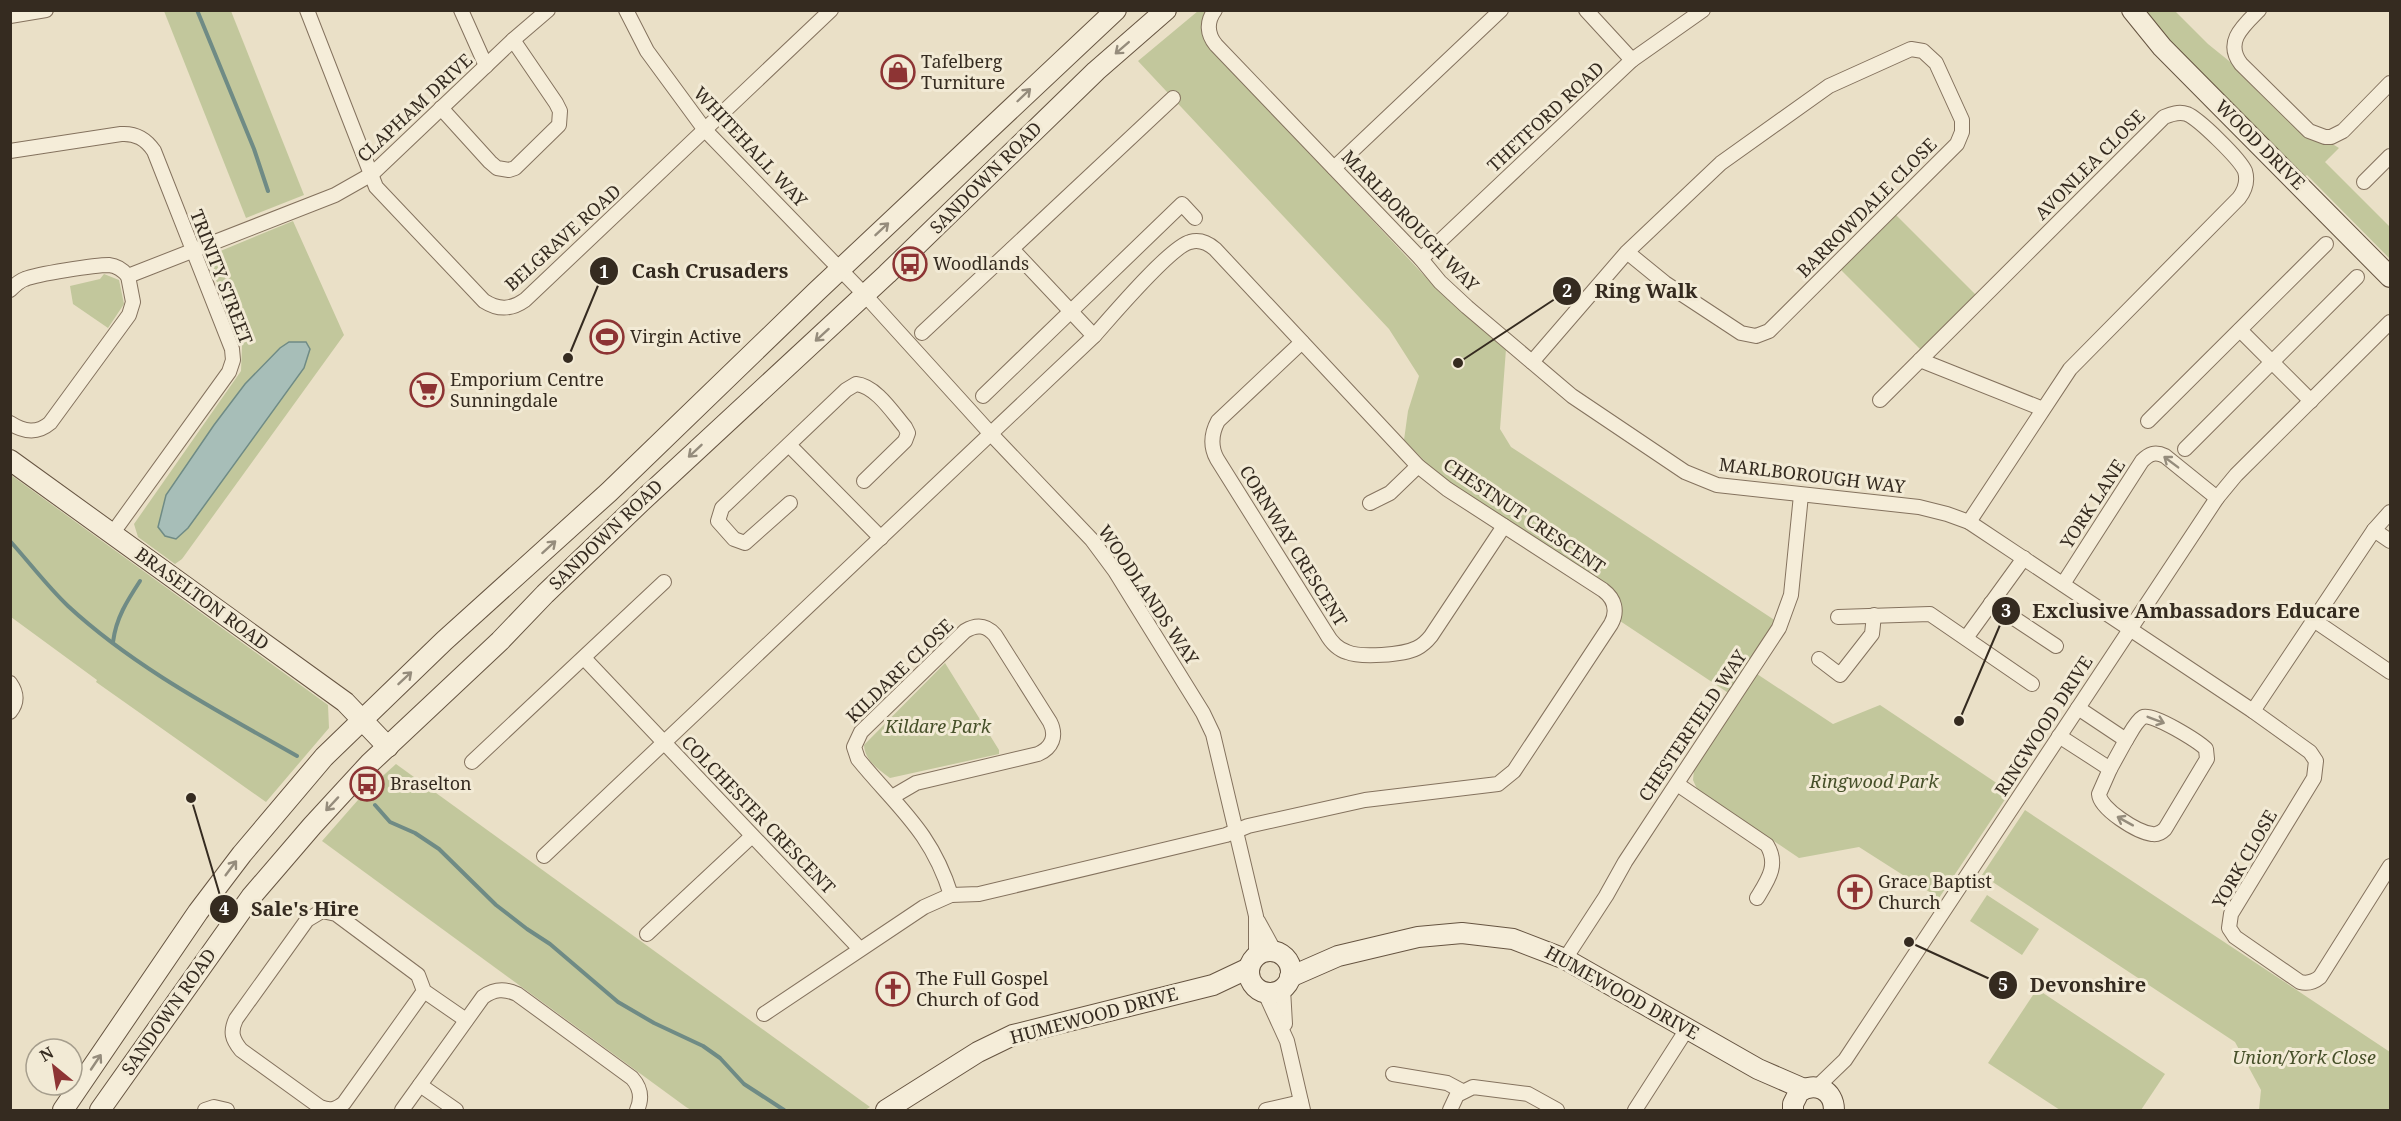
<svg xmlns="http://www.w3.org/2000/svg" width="2401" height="1121" font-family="'Noto Serif',serif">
	<rect width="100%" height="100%" fill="#eae0c7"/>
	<g fill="#c2c79c">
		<polygon points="164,11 231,11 304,195 246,218"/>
		<polygon points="1198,11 1205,11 1201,28 1208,45 1435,287 1506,349 1500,429 1511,447 1776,621 1730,694 1620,621 1600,581 1438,475 1404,440 1408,411 1419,376 1389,329 1138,61"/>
		<path d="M2143,11H2175L2208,44L2234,65L2304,135C2315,144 2329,140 2339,148L2325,162L2390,227V259L2307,175L2304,177L2176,48Z"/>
		<polygon points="1895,214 1976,295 1921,350 1840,269"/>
		<polygon points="293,221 344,335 182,559 175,564 138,537 134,524 241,371 242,346 211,267 212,260 218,252"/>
		<polygon points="104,274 119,280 124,304 108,328 73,304 70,286 100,279"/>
		<polygon points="11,475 328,705 329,728 266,802 96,682 97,680 11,617"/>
		<path d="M945,663L999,750V754L890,778C878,769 865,761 864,745Z"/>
		<polygon points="1757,674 1833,724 1880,705 2010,792 1939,898 1859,847 1799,858 1697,789 1693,780 1694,770"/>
		<polygon points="396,764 870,1107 865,1110 691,1110 686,1107 322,841 365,792"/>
		<polygon points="2025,810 2390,1052 2390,1110 2259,1110 2261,1090 2235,1042 1982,875"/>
		<polygon points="1987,895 2039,929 2022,955 1970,921"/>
		<polygon points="2037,989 2165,1074 2141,1110 2060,1110 1988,1063"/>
	</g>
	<polygon fill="#a7beb8" stroke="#6f8b85" stroke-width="1.5" points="289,342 306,342 310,349 304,368 188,528 176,539 165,536 158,527 166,495 214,425 245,384 280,348"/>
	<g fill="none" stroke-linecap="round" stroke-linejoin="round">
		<g stroke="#6f8b85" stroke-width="4">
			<polyline points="197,10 254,149 268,191"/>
			<path d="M10,541C29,562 47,586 68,606C135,668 218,711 297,756"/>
			<path d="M113,642C116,618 127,601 140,581"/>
			<polyline points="375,805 390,822 415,833 439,849 496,905 527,929 550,944 618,1002 654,1023 703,1046 720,1058 744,1084 784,1110"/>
		</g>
		<defs>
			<g id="street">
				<path d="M307,10L376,187L484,301C498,310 511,310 525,300L831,10"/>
				<polyline points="461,10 486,66"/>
				<polyline points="626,10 647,51 705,130 865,295 991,434 1092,540 1115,571 1203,713 1213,734 1256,916 1256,956"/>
				<path d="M1215,10C1206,22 1207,34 1216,45L1421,259L1440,282L1467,307L1572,396L1685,472L1717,485L1919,507L1947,514L1969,522L2253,711L2310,752L2316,761L2314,778L2231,914L2229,928L2235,937L2300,982C2308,984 2314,982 2320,977L2390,866"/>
				<polyline points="1586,10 1632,60"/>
				<path d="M2259,10C2243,26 2224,42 2241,64L2309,131L2325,137H2331L2343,131L2390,83"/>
				<polyline points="10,16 46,10"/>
				<polyline points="441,108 490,162 497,168 509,170 515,168 559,125 560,111 556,103 513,40"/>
				<path d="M10,151L121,134C136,133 146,139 154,151L232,349L233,360L229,372L112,534"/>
				<polyline points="1334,168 1501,10"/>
				<polyline points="2364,182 2390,156"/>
				<polyline points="1012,249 1094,336"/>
				<polyline points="1421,259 1632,60 1703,10"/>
				<path d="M10,290C15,285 19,281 25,279C37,274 95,265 109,265C118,266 123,270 128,276"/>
				<polyline points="2240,330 2311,401"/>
				<polyline points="922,333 1173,98"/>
				<path d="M1302,342L1218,421C1211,434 1210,446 1217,459L1326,633C1331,642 1337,649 1347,652C1361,658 1403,655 1417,648C1423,645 1427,641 1431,636L1504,526"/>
				<polyline points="1920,360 2043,409"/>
				<polyline points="1532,362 1627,252 1721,163 1829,86 1911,49 1923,51 1936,63 1962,120 1962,132 1957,144 1769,331 1756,336 1741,333 1665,283 1627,252"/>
				<polyline points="983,396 1182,204 1195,218"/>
				<path d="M1880,400L2164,117C2171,114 2179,111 2187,114C2199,119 2240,159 2245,171C2248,181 2245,190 2239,198L2070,369L1969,522"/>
				<polyline points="2148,421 2326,244"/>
				<path d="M10,423C24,432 37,434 50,423L129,315L133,302L128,276L335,195L372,174L513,40L548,10"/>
				<polyline points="789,445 881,538"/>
				<polyline points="2185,449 2357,277"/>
				<path d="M790,503L745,543L734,539L718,521L722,508L846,390L856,384C876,386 893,413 905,427L908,433L905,441L864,481"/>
				<polyline points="1370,503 1390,493 1418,466"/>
				<polyline points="2374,530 2390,541"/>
				<path d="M2063,584L2142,461C2149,454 2155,451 2165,456L2217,498"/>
				<polyline points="1991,603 2056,646"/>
				<polyline points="1838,617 1930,614 2032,684"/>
				<polyline points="2315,621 2390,672"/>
				<polyline points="1966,638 2024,558"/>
				<polyline points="584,658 859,948"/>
				<polyline points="1819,659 1840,675 1872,634 1874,615"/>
				<path d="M10,683C17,693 18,702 10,712"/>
				<polyline points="2253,711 2374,530 2390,512"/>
				<path d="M2059,736L2110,769L2099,794C2100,809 2137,832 2152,834C2157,835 2161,833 2165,829L2207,759L2206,749C2199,742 2152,712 2143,717C2136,721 2130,734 2126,740L2078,708"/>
				<polyline points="472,762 664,582"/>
				<polyline points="2110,769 2126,740"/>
				<path d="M1677,784L1767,845C1779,865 1768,880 1757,898"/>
				<path d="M892,797L916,783L1038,754C1052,748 1057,736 1050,722L995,635C986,625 977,624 965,631L861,732L854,747L858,759C898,808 931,831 951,895"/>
				<path d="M544,856L1094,336C1110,318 1170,247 1190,242C1200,239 1208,243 1215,249L1418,466L1447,489L1603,590C1615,599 1618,611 1611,624L1514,771L1498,784L1365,800L1248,826L1226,835L979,894L951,895L924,907L764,1014"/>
				<polyline points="1258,921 1275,952"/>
				<polyline points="647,934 752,836"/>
				<polyline points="1565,959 1606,896 1625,862 1779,628 1791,595 1801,495"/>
				<polyline points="1283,989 1285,1024"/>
				<path d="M424,991L344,1103C335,1110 330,1111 320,1107L241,1050C232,1039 230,1032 236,1019L307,920L322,911L336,914L418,975L424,991L466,1020"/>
				<polyline points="1265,993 1287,1041 1303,1110"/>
				<polyline points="1393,1074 1447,1083 1462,1091"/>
				<polyline points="420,1085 456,1110"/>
				<polyline points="1817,1087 1845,1060 2217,498 2236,475 2390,322"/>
				<polyline points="205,1110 214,1107 227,1110"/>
				<path d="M402,1110L483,997C494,989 504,988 517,994L632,1078C641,1088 642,1099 637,1110"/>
				<polyline points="1266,1110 1301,1102"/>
				<polyline points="1450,1110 1457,1095 1473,1087 1528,1094 1557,1110"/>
				<polyline points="1635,1110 1687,1029"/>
			</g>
			<g id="secondary">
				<polyline points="2132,10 2162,47 2390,277"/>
				<polyline points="10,460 345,702 388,747"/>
				<circle cx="1270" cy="972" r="21"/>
				<polyline points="1290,977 1338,956 1418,937 1462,933 1513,939 1565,959 1758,1069 1804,1089"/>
				<polyline points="63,1110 198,912 242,854 324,757 444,641 609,492 816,292 1116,10"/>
				<polyline points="100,1110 251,897 312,826 370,763 500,641 545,594 643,500 887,274 1096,71 1166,10"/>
				<polyline points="886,1110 978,1052 1013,1035 1213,985 1249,968"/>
				<path d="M1793,1110V1104L1799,1092C1815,1081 1834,1090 1834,1110"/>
			</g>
		</defs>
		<use href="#street" stroke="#84725e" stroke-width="16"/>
		<use href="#secondary" stroke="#665441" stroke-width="22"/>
		<use href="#street" stroke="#f5edd9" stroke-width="14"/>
		<use href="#secondary" stroke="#f5edd9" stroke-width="20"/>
	</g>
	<defs><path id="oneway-shaft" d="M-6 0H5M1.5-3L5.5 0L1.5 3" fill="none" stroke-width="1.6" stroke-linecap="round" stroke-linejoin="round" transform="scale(1.5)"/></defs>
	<g stroke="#958c7c">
		<use href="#oneway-shaft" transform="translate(1122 48) rotate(139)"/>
		<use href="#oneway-shaft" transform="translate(1024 95) rotate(-44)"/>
		<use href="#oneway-shaft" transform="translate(882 229) rotate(-43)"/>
		<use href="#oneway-shaft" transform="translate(822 335) rotate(138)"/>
		<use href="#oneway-shaft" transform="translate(695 451) rotate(137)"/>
		<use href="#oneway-shaft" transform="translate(2171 462) rotate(-143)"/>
		<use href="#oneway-shaft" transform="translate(549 547) rotate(-42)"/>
		<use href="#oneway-shaft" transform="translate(405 678) rotate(-43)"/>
		<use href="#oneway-shaft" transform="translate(2156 720) rotate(21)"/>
		<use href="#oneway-shaft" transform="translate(332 804) rotate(133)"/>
		<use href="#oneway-shaft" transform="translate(2125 821) rotate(-151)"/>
		<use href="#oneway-shaft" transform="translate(231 868) rotate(-53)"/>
		<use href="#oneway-shaft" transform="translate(96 1062) rotate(-56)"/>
	</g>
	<defs>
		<symbol id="shop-ring" viewBox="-11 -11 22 22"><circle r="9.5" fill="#f2ead5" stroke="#8d3434" stroke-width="1.5"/><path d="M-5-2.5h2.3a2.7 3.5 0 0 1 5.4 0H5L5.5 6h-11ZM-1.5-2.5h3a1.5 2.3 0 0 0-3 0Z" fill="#8d3434"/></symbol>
		<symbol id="bus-ring" viewBox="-11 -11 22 22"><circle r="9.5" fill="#f2ead5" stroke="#8d3434" stroke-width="1.5"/><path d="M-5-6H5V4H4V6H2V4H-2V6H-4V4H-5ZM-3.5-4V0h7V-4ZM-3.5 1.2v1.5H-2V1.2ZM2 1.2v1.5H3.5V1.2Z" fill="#8d3434"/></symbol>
		<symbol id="stadium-ring" viewBox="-11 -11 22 22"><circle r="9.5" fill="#f2ead5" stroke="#8d3434" stroke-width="1.5"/><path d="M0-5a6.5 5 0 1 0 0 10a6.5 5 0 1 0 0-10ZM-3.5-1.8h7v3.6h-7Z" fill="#8d3434"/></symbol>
		<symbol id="supermarket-ring" viewBox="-11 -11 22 22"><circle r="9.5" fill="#f2ead5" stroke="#8d3434" stroke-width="1.5"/><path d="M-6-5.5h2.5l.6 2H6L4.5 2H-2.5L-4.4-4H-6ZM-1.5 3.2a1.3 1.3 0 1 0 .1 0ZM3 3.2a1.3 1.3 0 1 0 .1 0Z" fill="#8d3434"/></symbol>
		<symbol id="church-ring" viewBox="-11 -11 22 22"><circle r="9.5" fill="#f2ead5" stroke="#8d3434" stroke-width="1.5"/><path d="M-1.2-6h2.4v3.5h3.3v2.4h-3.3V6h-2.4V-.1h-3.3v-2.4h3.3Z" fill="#8d3434"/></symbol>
	</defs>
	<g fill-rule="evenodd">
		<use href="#shop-ring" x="879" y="53" width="38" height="38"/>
		<use href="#bus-ring" x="891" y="245" width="38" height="38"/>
		<use href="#stadium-ring" x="588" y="318" width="38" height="38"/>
		<use href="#supermarket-ring" x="408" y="371" width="38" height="38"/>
		<use href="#bus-ring" x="348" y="765" width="38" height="38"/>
		<use href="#church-ring" x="1836" y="873" width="38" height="38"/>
		<use href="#church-ring" x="874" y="970" width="38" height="38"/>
	</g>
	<g text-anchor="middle" stroke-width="6" stroke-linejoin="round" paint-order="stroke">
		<g font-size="18" fill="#352b20" stroke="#f2ead5" text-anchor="start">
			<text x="921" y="68">Tafelberg<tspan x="921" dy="21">Turniture</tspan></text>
			<text x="933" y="270">Woodlands</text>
			<text x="630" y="343">Virgin Active</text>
			<text x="450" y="386">Emporium Centre<tspan x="450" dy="21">Sunningdale</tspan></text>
			<text x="390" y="790">Braselton</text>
			<text x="1878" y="888">Grace Baptist<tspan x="1878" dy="21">Church</tspan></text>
			<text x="916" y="985">The Full Gospel<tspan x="916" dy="21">Church of God</tspan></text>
		</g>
		<g font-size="18" fill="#352b20" stroke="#f2ead5">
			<text transform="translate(415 108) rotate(-43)" y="6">CLAPHAM DRIVE</text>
			<text transform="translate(1546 117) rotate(-43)" y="6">THETFORD ROAD</text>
			<text transform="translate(2260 145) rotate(45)" y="6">WOOD DRIVE</text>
			<text transform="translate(750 147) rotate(47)" y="6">WHITEHALL WAY</text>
			<text transform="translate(2090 165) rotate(-45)" y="6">AVONLEA CLOSE</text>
			<text transform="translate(986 178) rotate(-45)" y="6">SANDOWN ROAD</text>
			<text transform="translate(1867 208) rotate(-45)" y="6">BARROWDALE CLOSE</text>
			<text transform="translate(1410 221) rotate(46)" y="6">MARLBOROUGH WAY</text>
			<text transform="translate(563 238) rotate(-42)" y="6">BELGRAVE ROAD</text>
			<text transform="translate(221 277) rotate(69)" y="6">TRINITY STREET</text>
			<text transform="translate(1812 476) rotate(7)" y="6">MARLBOROUGH WAY</text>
			<text transform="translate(2093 504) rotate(-57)" y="6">YORK LANE</text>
			<text transform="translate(1524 516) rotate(34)" y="6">CHESTNUT CRESCENT</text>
			<text transform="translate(606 535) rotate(-44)" y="6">SANDOWN ROAD</text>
			<text transform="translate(1293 546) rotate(58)" y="6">CORNWAY CRESCENT</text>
			<text transform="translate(1148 595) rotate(56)" y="6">WOODLANDS WAY</text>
			<text transform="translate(202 599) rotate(36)" y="6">BRASELTON ROAD</text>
			<text transform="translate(900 671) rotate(-44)" y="6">KILDARE CLOSE</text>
			<text transform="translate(1693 726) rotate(-56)" y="6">CHESTERFIELD WAY</text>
			<text transform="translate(2044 726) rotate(-57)" y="6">RINGWOOD DRIVE</text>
			<text transform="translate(758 815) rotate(46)" y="6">COLCHESTER CRESCENT</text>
			<text transform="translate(2245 859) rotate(-60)" y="6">YORK CLOSE</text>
			<text transform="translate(1622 993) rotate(29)" y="6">HUMEWOOD DRIVE</text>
			<text transform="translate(169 1012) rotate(-55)" y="6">SANDOWN ROAD</text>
			<text transform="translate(1094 1016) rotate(-15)" y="6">HUMEWOOD DRIVE</text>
		</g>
		<g font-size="18" font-style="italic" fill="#465029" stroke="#f2ead5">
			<text x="938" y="733">Kildare Park</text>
			<text x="1874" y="788">Ringwood Park</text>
			<text x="2304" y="1064">Union/York Close</text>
		</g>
	</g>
	<path fill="none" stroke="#352b20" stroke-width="2" d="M568 358L604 271M1458 363L1567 291M1959 721L2006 611M191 798L224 909M1909 942L2003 985"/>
	<g fill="#352b20" stroke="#f2ead5" stroke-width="2">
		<circle cx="568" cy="358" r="6"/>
		<circle cx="1458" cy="363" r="6"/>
		<circle cx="1959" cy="721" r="6"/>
		<circle cx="191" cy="798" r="6"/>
		<circle cx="1909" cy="942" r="6"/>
		<circle cx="604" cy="271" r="15"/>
		<circle cx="1567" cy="291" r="15"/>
		<circle cx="2006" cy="611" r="15"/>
		<circle cx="224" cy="909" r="15"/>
		<circle cx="2003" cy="985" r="15"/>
	</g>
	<g font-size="18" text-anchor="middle" font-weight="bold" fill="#fff">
		<text x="604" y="278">1</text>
		<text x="1567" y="297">2</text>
		<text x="2006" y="617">3</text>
		<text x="224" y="915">4</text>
		<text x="2003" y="991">5</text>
	</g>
	<g font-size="20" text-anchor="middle" font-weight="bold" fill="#352b20" stroke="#f2ead5" stroke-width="6" stroke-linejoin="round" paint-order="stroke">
		<text x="710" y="278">Cash Crusaders</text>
		<text x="1646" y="298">Ring Walk</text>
		<text x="2196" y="618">Exclusive Ambassadors Educare</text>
		<text x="305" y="916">Sale's Hire</text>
		<text x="2088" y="992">Devonshire</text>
	</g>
	<rect width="2401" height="1121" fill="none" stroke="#352b20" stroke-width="24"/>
	<g transform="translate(54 1067) rotate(330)"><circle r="28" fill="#f2ead5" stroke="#a69e8d" stroke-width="1.5"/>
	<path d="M0-4.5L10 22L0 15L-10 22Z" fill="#8d3434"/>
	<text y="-9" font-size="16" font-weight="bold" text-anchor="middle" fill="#352b20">N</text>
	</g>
</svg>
